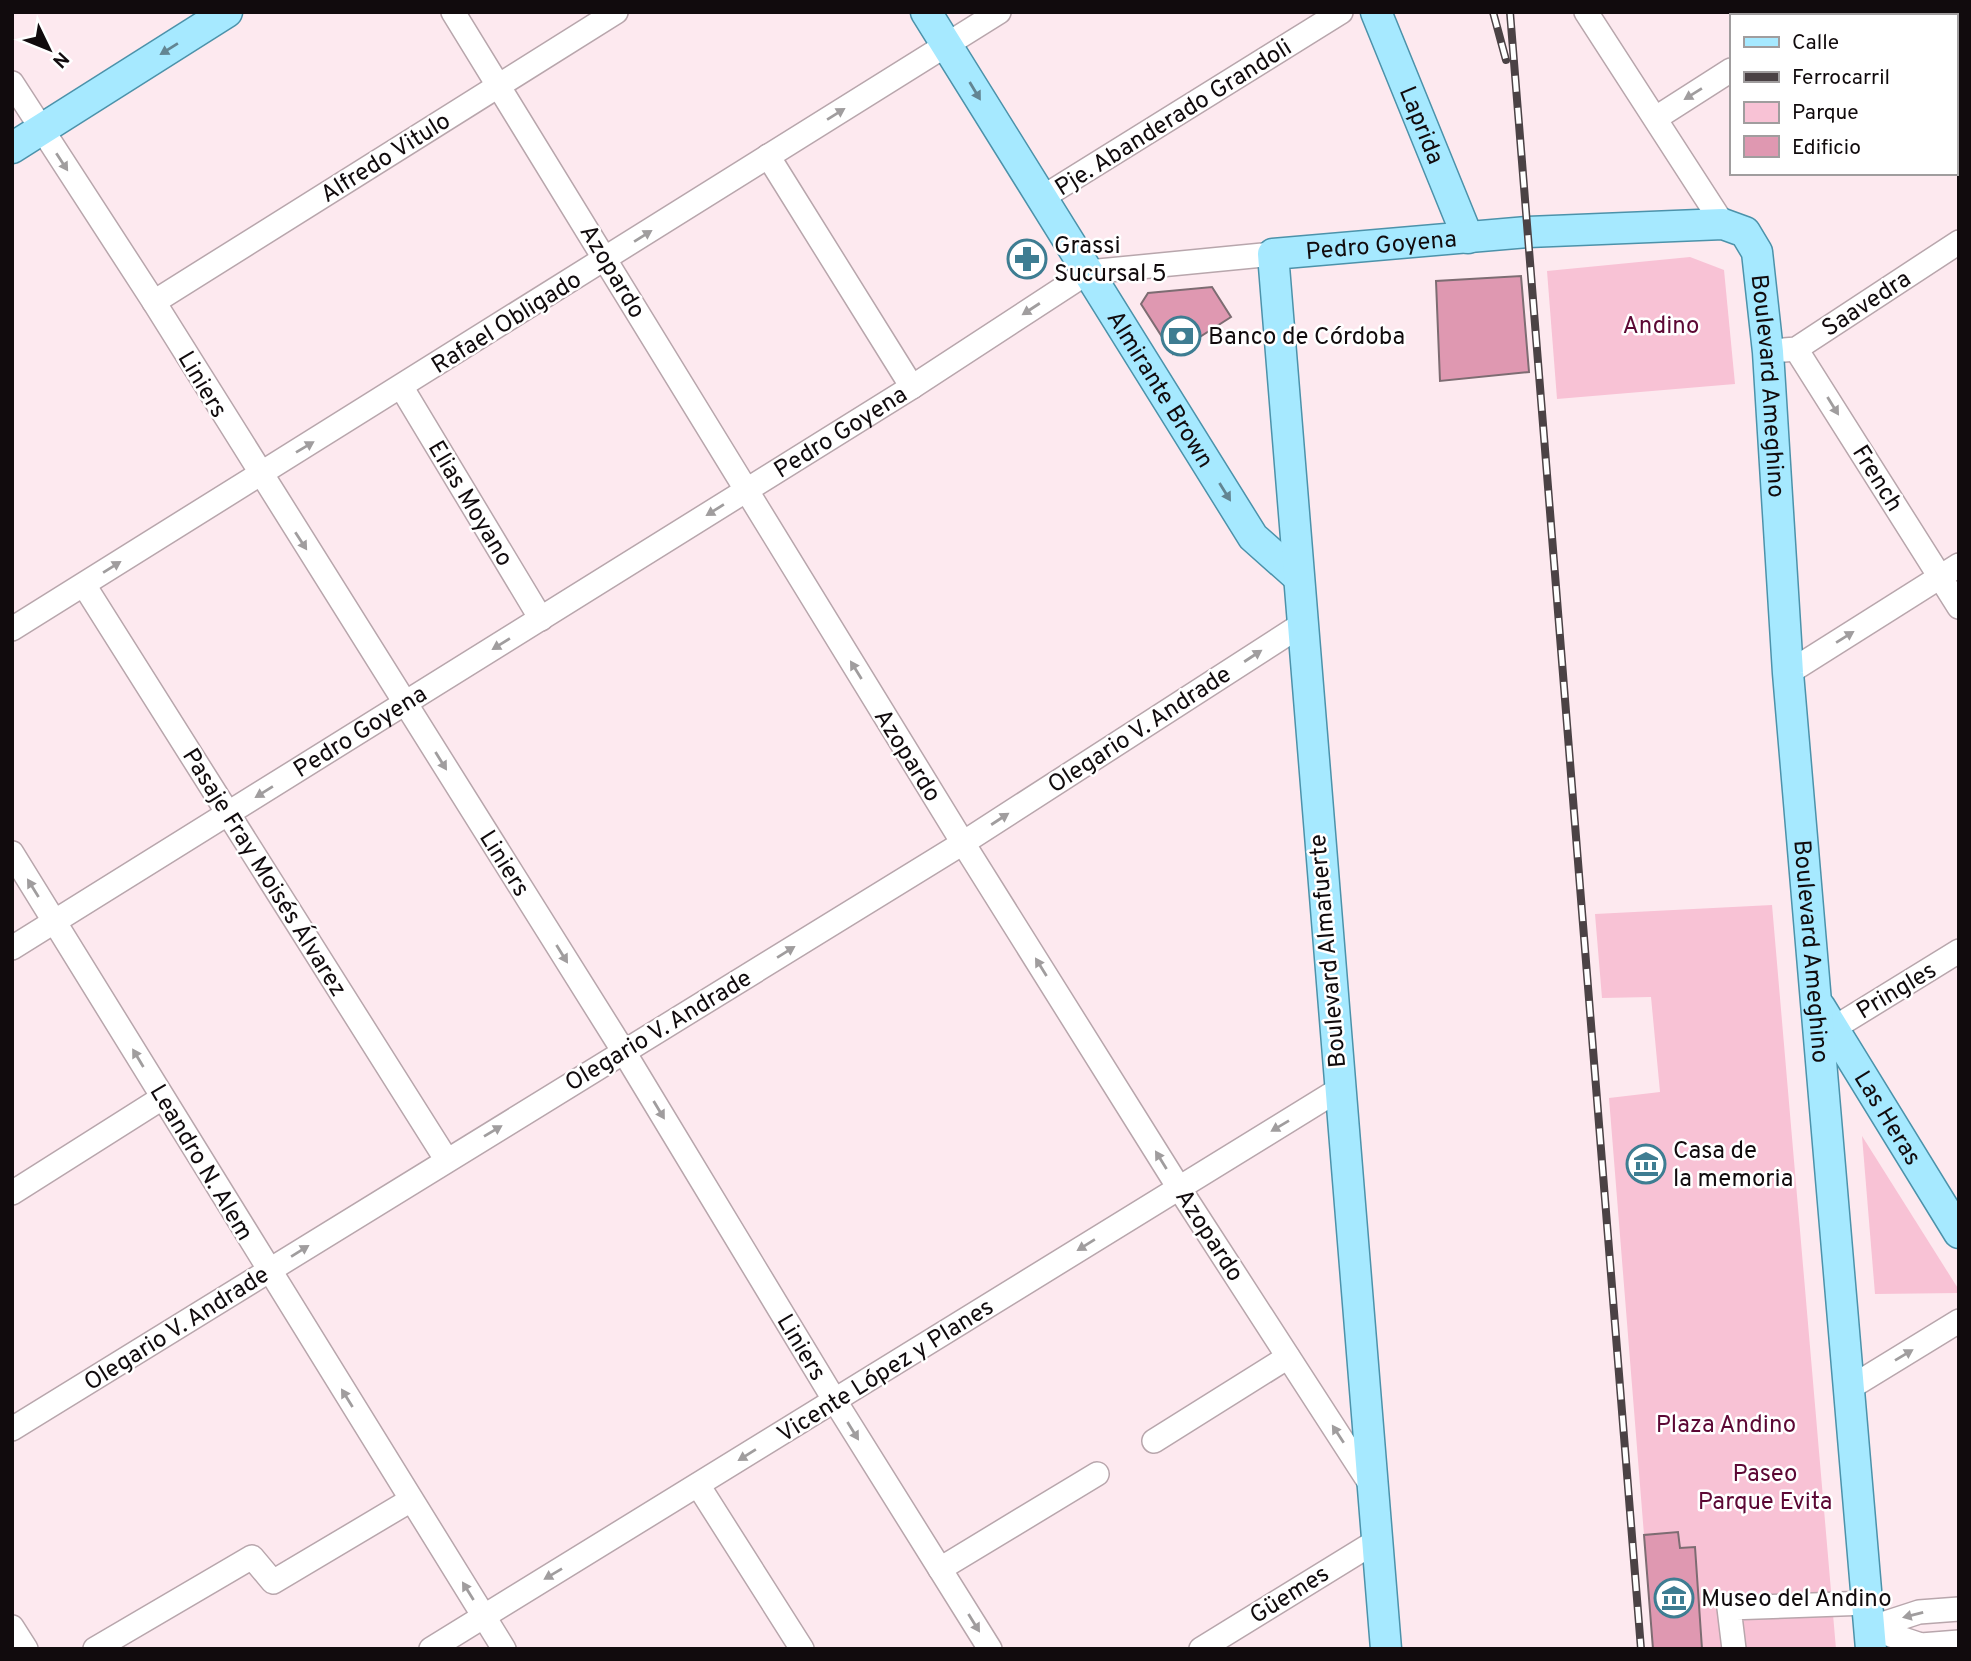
<svg xmlns="http://www.w3.org/2000/svg" width="1971" height="1661" font-family="Overpass,sans-serif">
	<rect width="100%" height="100%" fill="#fde9ef"/>
	<g fill="#f8c2d5">
		<polygon points="1690,257 1724,270 1735,384 1557,399 1547,271"/>
		<polygon points="1772,905 1836,1649 1702,1649 1695,1547 1680,1548 1678,1532 1644,1535 1609,1098 1660,1092 1651,997 1602,998 1595,914"/>
		<polygon points="1862,1136 1959,1290 1959,1293 1875,1294"/>
	</g>
	<g fill="#df98b1" stroke="#7d6c72" stroke-width="2">
		<polygon points="1521,276 1529,372 1440,381 1436,281"/>
		<polygon points="1212,287 1231,317 1173,354 1141,304 1148,293"/>
		<polygon points="1678,1532 1680,1548 1695,1547 1702,1649 1653,1649 1644,1535"/>
	</g>
	<g fill="none" stroke-linecap="round" stroke-linejoin="round">
		<defs>
			<g id="minor">
				<polyline points="453,12 963,843 1179,1188 1373,1488"/>
				<polyline points="1586,12 1723,224"/>
				<polyline points="1906,12 1908,16"/>
				<polyline points="1817,16 1822,12"/>
				<polyline points="12,83 154,302 624,1052 835,1401 990,1649"/>
				<polyline points="1955,95 1959,100"/>
				<polyline points="1656,118 1731,70"/>
				<polyline points="768,156 912,387"/>
				<polyline points="1040,199 1341,12"/>
				<polyline points="154,302 616,12"/>
				<polyline points="1796,349 1959,607"/>
				<polyline points="1784,350 1796,349 1959,242"/>
				<polyline points="402,388 541,619"/>
				<polyline points="84,585 446,1159"/>
				<polyline points="12,629 999,12"/>
				<polyline points="1788,673 1959,565"/>
				<polyline points="12,853 504,1649"/>
				<path id="s1" d="M12,948L912,387L1088,272L1273,254"/>
				<polyline points="1834,1028 1959,951"/>
				<polyline points="12,1193 162,1098"/>
				<polyline points="1848,1389 1959,1321"/>
				<polyline points="12,1429 963,843 1301,625"/>
				<polyline points="1154,1441 1288,1357"/>
				<polyline points="698,1485 802,1649"/>
				<polyline points="940,1569 1097,1474"/>
				<polyline points="12,1627 26,1649"/>
				<polyline points="1870,1628 1921,1645 1959,1642"/>
				<polyline points="1870,1628 1919,1612 1959,1609"/>
				<polyline points="95,1649 252,1557 273,1582 411,1500"/>
				<polyline points="431,1649 1338,1090"/>
				<polyline points="1201,1649 1378,1540"/>
				<polyline points="1734,1649 1729,1608 1868,1603"/>
			</g>
			<g id="major">
				<path id="s2" d="M926,12L1253,537L1297,576"/>
				<path id="s3" d="M1376,12L1468,238"/>
				<polyline points="12,148 227,12"/>
				<path id="s4" d="M1820,1007L1959,1233"/>
				<path id="s5" d="M1386,1649L1273,254L1528,232L1723,224L1745,232L1757,252L1768,352L1788,673L1871,1649"/>
			</g>
		</defs>
		<use href="#minor" stroke="#b8a6ac" stroke-width="26"/>
		<use href="#major" stroke="#4c92aa" stroke-width="33"/>
		<use href="#minor" stroke="#fff" stroke-width="23"/>
		<use href="#major" stroke="#a6e9ff" stroke-width="30"/>
		<defs>
			<g id="rail">
				<polyline points="1493,12 1506,60"/>
				<polyline points="1510,12 1641,1649"/>
			</g>
		</defs>
		<use href="#rail" stroke="#4b4245" stroke-width="8"/>
		<use href="#rail" stroke="#fff" stroke-width="5" stroke-dasharray="16" stroke-linecap="butt"/>
	</g>
	<defs><path id="oneway-solid" d="M-6-.8H1V-3.2L6.5 0L1 3.2V.8H-6Z" transform="scale(1.75)"/></defs>
	<g fill="#638592">
		<use href="#oneway-solid" transform="translate(169 49) rotate(148)"/>
		<use href="#oneway-solid" transform="translate(975 91) rotate(59)"/>
		<use href="#oneway-solid" transform="translate(1225 492) rotate(58)"/>
	</g>
	<g fill="#a09d9e">
		<use href="#oneway-solid" transform="translate(1693 94) rotate(148)"/>
		<use href="#oneway-solid" transform="translate(836 114) rotate(-32)"/>
		<use href="#oneway-solid" transform="translate(62 162) rotate(57)"/>
		<use href="#oneway-solid" transform="translate(643 236) rotate(-32)"/>
		<use href="#oneway-solid" transform="translate(1031 309) rotate(147)"/>
		<use href="#oneway-solid" transform="translate(1833 406) rotate(58)"/>
		<use href="#oneway-solid" transform="translate(305 447) rotate(-31)"/>
		<use href="#oneway-solid" transform="translate(715 510) rotate(148)"/>
		<use href="#oneway-solid" transform="translate(301 541) rotate(57)"/>
		<use href="#oneway-solid" transform="translate(112 567) rotate(-32)"/>
		<use href="#oneway-solid" transform="translate(1845 637) rotate(-32)"/>
		<use href="#oneway-solid" transform="translate(501 644) rotate(148)"/>
		<use href="#oneway-solid" transform="translate(1253 656) rotate(-33)"/>
		<use href="#oneway-solid" transform="translate(856 670) rotate(-122)"/>
		<use href="#oneway-solid" transform="translate(441 761) rotate(58)"/>
		<use href="#oneway-solid" transform="translate(264 792) rotate(148)"/>
		<use href="#oneway-solid" transform="translate(1000 819) rotate(-33)"/>
		<use href="#oneway-solid" transform="translate(33 888) rotate(-122)"/>
		<use href="#oneway-solid" transform="translate(786 952) rotate(-32)"/>
		<use href="#oneway-solid" transform="translate(562 954) rotate(58)"/>
		<use href="#oneway-solid" transform="translate(1041 967) rotate(-122)"/>
		<use href="#oneway-solid" transform="translate(138 1058) rotate(-121)"/>
		<use href="#oneway-solid" transform="translate(659 1110) rotate(59)"/>
		<use href="#oneway-solid" transform="translate(1280 1126) rotate(149)"/>
		<use href="#oneway-solid" transform="translate(493 1131) rotate(-31)"/>
		<use href="#oneway-solid" transform="translate(1161 1160) rotate(-122)"/>
		<use href="#oneway-solid" transform="translate(1086 1245) rotate(148)"/>
		<use href="#oneway-solid" transform="translate(300 1251) rotate(-32)"/>
		<use href="#oneway-solid" transform="translate(1904 1355) rotate(-31)"/>
		<use href="#oneway-solid" transform="translate(347 1398) rotate(-122)"/>
		<use href="#oneway-solid" transform="translate(853 1431) rotate(58)"/>
		<use href="#oneway-solid" transform="translate(1338 1434) rotate(-123)"/>
		<use href="#oneway-solid" transform="translate(747 1455) rotate(148)"/>
		<use href="#oneway-solid" transform="translate(553 1574) rotate(149)"/>
		<use href="#oneway-solid" transform="translate(468 1591) rotate(-122)"/>
		<use href="#oneway-solid" transform="translate(1913 1615) rotate(166)"/>
		<use href="#oneway-solid" transform="translate(974 1623) rotate(58)"/>
	</g>
	<defs>
		<symbol id="pharmacy-ring" viewBox="-11 -11 22 22"><circle r="9.5" fill="#fff" stroke="#3e7d92" stroke-width="1.5"/><path d="M-2-6h4v4h4v4h-4v4h-4v-4h-4v-4h4Z" fill="#3e7d92"/></symbol>
		<symbol id="bank-ring" viewBox="-11 -11 22 22"><circle r="9.5" fill="#fff" stroke="#3e7d92" stroke-width="1.5"/><path d="M-6-4H6V4H-6ZM0-2.3a2.3 2.3 0 1 0 0 4.6a2.3 2.3 0 1 0 0-4.6Z" fill="#3e7d92"/></symbol>
		<symbol id="museum-ring" viewBox="-11 -11 22 22"><circle r="9.5" fill="#fff" stroke="#3e7d92" stroke-width="1.5"/><path d="M0-6L6-3V-2H-6V-3ZM-5-1h2V3h-2ZM-1-1h2V3h-2ZM3-1h2V3H3ZM-6 4H6V6H-6Z" fill="#3e7d92"/></symbol>
	</defs>
	<g fill-rule="evenodd">
		<use href="#pharmacy-ring" x="1005" y="237" width="44" height="44"/>
		<use href="#bank-ring" x="1159" y="314" width="44" height="44"/>
		<use href="#museum-ring" x="1624" y="1142" width="44" height="44"/>
		<use href="#museum-ring" x="1652" y="1576" width="44" height="44"/>
	</g>
	<g text-anchor="middle" stroke-width="5" stroke-linejoin="round" paint-order="stroke">
		<g font-size="24" fill="#110b0d" stroke="#fff">
			<text transform="translate(1173 117) rotate(-32)" y="8">Pje. Abanderado Grandoli</text>
			<text dy="8" stroke="none"><textPath href="#s3" startOffset="122">Laprida</textPath></text>
			<text transform="translate(385 157) rotate(-32)" y="8">Alfredo Vitulo</text>
			<text dy="8" stroke="none"><textPath href="#s5" startOffset="1508">Pedro Goyena</textPath></text>
			<text transform="translate(613 271) rotate(59)" y="8">Azopardo</text>
			<text transform="translate(1866 303) rotate(-33)" y="8">Saavedra</text>
			<text transform="translate(506 322) rotate(-32)" y="8">Rafael Obligado</text>
			<text transform="translate(203 384) rotate(59)" y="8">Liniers</text>
			<text dy="8" stroke="none"><textPath href="#s5" startOffset="2032">Boulevard Ameghino</textPath></text>
			<text dy="8" stroke="none"><textPath href="#s2" startOffset="444">Almirante Brown</textPath></text>
			<text dy="8" stroke="none"><textPath href="#s1" startOffset="976">Pedro Goyena</textPath></text>
			<text transform="translate(1878 478) rotate(58)" y="8">French</text>
			<text transform="translate(471 503) rotate(59)" y="8">Elias Moyano</text>
			<text transform="translate(1139 729) rotate(-33)" y="8">Olegario V. Andrade</text>
			<text dy="8" stroke="none"><textPath href="#s1" startOffset="410">Pedro Goyena</textPath></text>
			<text transform="translate(908 755) rotate(58)" y="8">Azopardo</text>
			<text transform="translate(505 863) rotate(58)" y="8">Liniers</text>
			<text transform="translate(265 872) rotate(58)" y="8">Pasaje Fray Moisés Álvarez</text>
			<text dy="8" stroke="none"><textPath href="#s5" startOffset="2599">Boulevard Ameghino</textPath></text>
			<text transform="translate(1327 951) rotate(-95)" y="8">Boulevard Almafuerte</text>
			<text transform="translate(1896 990) rotate(-31)" y="8">Pringles</text>
			<text transform="translate(658 1030) rotate(-31)" y="8">Olegario V. Andrade</text>
			<text dy="8" stroke="none"><textPath href="#s4" startOffset="130">Las Heras</textPath></text>
			<text transform="translate(202 1162) rotate(59)" y="8">Leandro N. Alem</text>
			<text transform="translate(1210 1235) rotate(57)" y="8">Azopardo</text>
			<text transform="translate(176 1328) rotate(-32)" y="8">Olegario V. Andrade</text>
			<text transform="translate(802 1347) rotate(59)" y="8">Liniers</text>
			<text transform="translate(885 1370) rotate(-32)" y="8">Vicente López y Planes</text>
			<text transform="translate(1289 1594) rotate(-32)" y="8">Güemes</text>
		</g>
		<g font-size="24" fill="#110b0d" stroke="#fff" text-anchor="start">
			<text x="1054" y="253">Grassi<tspan x="1054" dy="28">Sucursal 5</tspan></text>
			<text x="1208" y="344">Banco de Córdoba</text>
			<text x="1673" y="1158">Casa de<tspan x="1673" dy="28">la memoria</tspan></text>
			<text x="1701" y="1606">Museo del Andino</text>
		</g>
		<g font-size="24" fill="#5c0734" stroke="#fff">
			<text x="1661" y="333">Andino</text>
			<text x="1726" y="1432">Plaza Andino</text>
			<text x="1765" y="1481">Paseo<tspan x="1765" dy="28">Parque Evita</tspan></text>
		</g>
	</g>
	<rect width="1971" height="1661" fill="none" stroke="#110b0d" stroke-width="28"/>
	<rect x="1730" y="14" width="228" height="161" fill="#ffffff" stroke="#a09d9e" stroke-width="2"/>
	<rect x="1744" y="37" width="35" height="10" fill="#a6e9ff" stroke="#a09d9e" stroke-width="2"/>
	<text x="1792" y="49" font-size="21" fill="#110b0d">Calle</text>
	<rect x="1744" y="72" width="35" height="10" fill="#4b4245" stroke="#a09d9e" stroke-width="2"/>
	<text x="1792" y="84" font-size="21" fill="#110b0d">Ferrocarril</text>
	<rect x="1744" y="102" width="35" height="21" fill="#f8c2d5" stroke="#a09d9e" stroke-width="2"/>
	<text x="1792" y="119" font-size="21" fill="#110b0d">Parque</text>
	<rect x="1744" y="136" width="35" height="21" fill="#df98b1" stroke="#a09d9e" stroke-width="2"/>
	<text x="1792" y="154" font-size="21" fill="#110b0d">Edificio</text>
	<g transform="translate(49 49) rotate(133)" stroke="#ffffff" stroke-width="5" paint-order="stroke">
	<path d="M0-5L12 26L0 18L-12 26Z" fill="#110b0d"/>
	<text y="-10" font-size="19" font-weight="bold" text-anchor="middle" fill="#110b0d">N</text>
	</g>
</svg>
